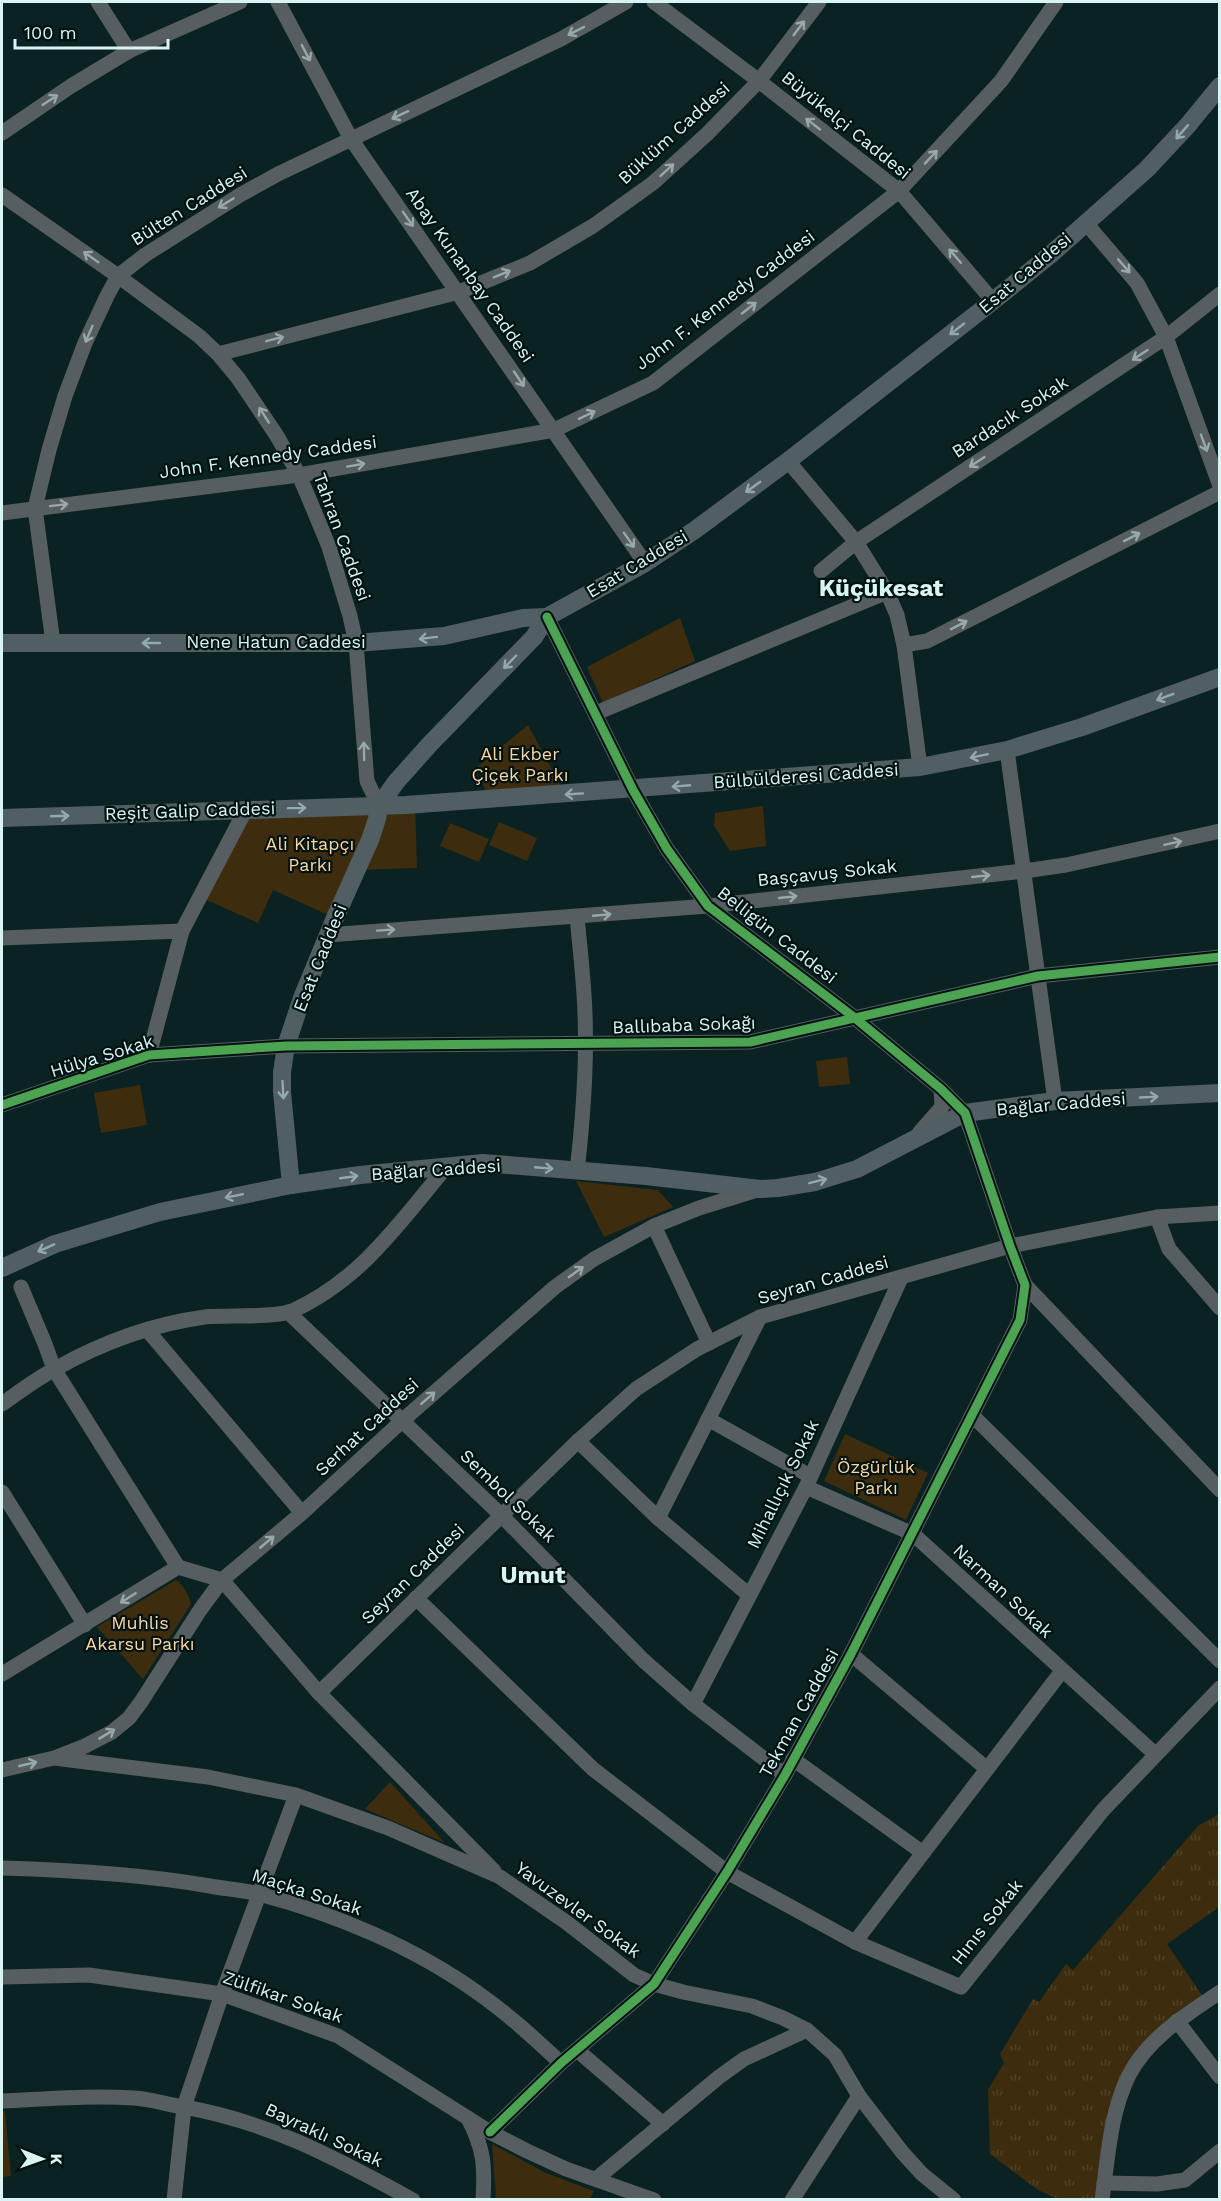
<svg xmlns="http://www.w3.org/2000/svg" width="1221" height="2201" font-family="'Work Sans',sans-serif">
	<defs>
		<pattern id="grass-tufts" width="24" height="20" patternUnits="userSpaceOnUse" patternTransform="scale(1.5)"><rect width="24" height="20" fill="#3d2d0e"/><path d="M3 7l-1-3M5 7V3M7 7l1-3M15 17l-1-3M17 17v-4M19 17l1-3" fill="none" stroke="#4f4226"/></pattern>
	</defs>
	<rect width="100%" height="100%" fill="#0a2222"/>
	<polygon fill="url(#grass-tufts)" points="1219,1814 1219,1907 1167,1944 1206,2001 1130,2073 1102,2199 1058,2199 1038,2190 990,2154 988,2090 1004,2063 1000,2054 1033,1999 1039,2002 1066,1964 1073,1970 1198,1826"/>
	<g fill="#3d2d0e">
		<polygon points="680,618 695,661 603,703 587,667"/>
		<polygon points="528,725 561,786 487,795 477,767"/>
		<polygon points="415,804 417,868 357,870 335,918 273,890 258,923 200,897 246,809"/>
		<polygon points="763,806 766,846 730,851 714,826 715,813"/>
		<polygon points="499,822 537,838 527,861 489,845"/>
		<polygon points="450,823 489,839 479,862 440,846"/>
		<polygon points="847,1057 850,1084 819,1087 816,1061"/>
		<polygon points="140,1085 147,1125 101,1133 94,1093"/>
		<polygon points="576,1181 658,1190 673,1207 604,1237"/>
		<polygon points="845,1434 928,1473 906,1520 824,1481"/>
		<path d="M176,1580C183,1584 189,1595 191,1604L143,1679L97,1627Z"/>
		<polygon points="390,1782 445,1843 365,1809"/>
		<polygon points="5,2111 11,2176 2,2177 2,2112"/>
		<polygon points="492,2144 546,2173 594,2191 590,2199 496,2199"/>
	</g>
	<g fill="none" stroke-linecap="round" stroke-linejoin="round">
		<g stroke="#565e62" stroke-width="15">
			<polyline points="98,2 129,51"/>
			<polyline points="278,2 351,139 645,563"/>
			<polyline points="654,2 759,81 899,191 993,301"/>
			<polyline points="2,133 71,86 129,51 240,2"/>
			<polyline points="2,195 118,276 199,336 218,354 238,378 277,436 299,475 315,513 329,547 350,616 356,643 367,781 379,806"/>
			<polyline points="1085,222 1137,283 1166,337 1220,486"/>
			<polyline points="218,354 459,292 530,263 593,226 653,183 707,134 759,81 819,2"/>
			<polyline points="788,461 856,542 887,592 897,615 904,645 920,767"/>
			<polyline points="2,513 299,475 554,430 653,383 899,191 1001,81 1056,2"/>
			<polyline points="821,571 856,542 1166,337 1220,294"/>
			<polyline points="53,643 35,508 49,450 65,396 85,343 107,296 118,276 145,255 240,195 278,174 561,39 626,2"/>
			<polyline points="904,645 927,641 941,634 1220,492"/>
			<polyline points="596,713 887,592"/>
			<polyline points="1007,750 1055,1101"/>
			<polyline points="328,935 708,906 1024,871 1066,865 1220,831"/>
			<polyline points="2,938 182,931"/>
			<polyline points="149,1055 182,931 246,809"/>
			<polyline points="2,1105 149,1055 286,1046 750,1042 1038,976 1220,957"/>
			<polyline points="919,1133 942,1107 941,1089"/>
			<path d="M577,1171C583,1119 587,1066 585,1014C584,981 580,949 577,917"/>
			<polyline points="1157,1217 1169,1249 1220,1308"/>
			<polyline points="654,1226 709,1343"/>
			<polyline points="1025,1285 1220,1490"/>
			<polyline points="21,1287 45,1344 54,1369 178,1567"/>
			<polyline points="288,1312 501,1515 643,1660 693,1704 785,1775"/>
			<polyline points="148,1331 302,1513"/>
			<path d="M2,1404C19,1392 36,1379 55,1369C101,1343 153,1324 205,1317C226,1315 275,1318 292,1311C361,1280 400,1222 447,1166"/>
			<polyline points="972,1415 1220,1661"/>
			<polyline points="708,1419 810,1476"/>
			<polyline points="578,1441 658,1518 749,1595"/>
			<polyline points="806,1487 913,1534 1155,1754"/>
			<polyline points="2,1492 85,1625"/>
			<polyline points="658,1518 760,1317"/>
			<polyline points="222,1580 319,1693 494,1871"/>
			<polyline points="416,1598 593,1769 727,1872 855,1942 961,1987 1103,1810 1220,1688"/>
			<polyline points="851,1654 987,1769"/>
			<polyline points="2,1674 178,1567 222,1580"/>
			<polyline points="319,1693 578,1441 636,1389 697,1349 760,1317 1010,1246 1157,1217 1220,1213"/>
			<polyline points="693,1704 806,1487 901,1278"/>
			<polyline points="57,1757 85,1746 112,1732 129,1718 141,1702 200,1610 222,1580 302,1513 403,1420 555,1287 594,1259 654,1226 699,1208 757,1190"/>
			<polyline points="793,1759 923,1853"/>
			<polyline points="2,1770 54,1758 208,1777 296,1795 388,1828 500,1877 566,1922 634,1975 654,1984 683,1992 752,2006 783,2018 807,2030 835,2055 859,2096 902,2152 922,2174 954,2200"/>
			<path d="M2,1868C71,1870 141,1874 210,1886C226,1889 243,1890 259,1894C335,1914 414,1947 478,1993C508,2014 534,2038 561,2063"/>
			<polyline points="855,1942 1062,1671"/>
			<polyline points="2,1977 89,1975 222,1994 338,2036 490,2132 527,2151 566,2169 654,2200"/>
			<polyline points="1177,2021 1220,2077"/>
			<polyline points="577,2050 663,2124"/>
			<path d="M2,2101C46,2099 90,2095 134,2098C151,2099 168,2105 184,2107C270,2122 337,2159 413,2200"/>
			<path d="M468,2118C484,2149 485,2165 483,2200"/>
			<polyline points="490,2132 561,2063 654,1984 727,1872 785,1775 851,1654 1020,1320 1025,1285 1010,1246 965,1113 941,1089 855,1018 708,906 667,849 633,790 547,617"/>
			<polyline points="596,2179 719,2077 744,2059 807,2030"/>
			<polyline points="1104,2183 1157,2184 1185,2180 1220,2151"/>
			<polyline points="174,2200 184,2107 222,1994 296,1795"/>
			<polyline points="792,2200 859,2096"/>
			<path d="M1102,2200C1108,2158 1110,2113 1129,2075C1148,2038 1187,2014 1220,1992"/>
		</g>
		<g stroke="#515e62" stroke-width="18">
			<polyline points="2,643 356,643 444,636 523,618 547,617"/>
			<polyline points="2,818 406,805 920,767 1007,750 1082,727 1220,677"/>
			<polyline points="291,1185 282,1092 282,1072 286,1046 302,998 335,918 370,840 377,819 379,806 396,782 430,744 534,637 547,617 645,563 695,530 788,461 993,301 1050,255 1147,169 1188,125 1220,86"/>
			<polyline points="2,1268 55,1244 160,1212 291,1185 360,1175 483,1163 646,1176 760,1189 778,1188 815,1182 857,1169 965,1113 1055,1101 1220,1093"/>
		</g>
		<defs>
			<g id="cycleway">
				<polyline points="2,1105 149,1055 286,1046 750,1042 1038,976 1220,957"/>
				<polyline points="490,2132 561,2063 654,1984 727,1872 785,1775 851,1654 1020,1320 1025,1285 1010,1246 965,1113 941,1089 855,1018 708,906 667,849 633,790 547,617"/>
			</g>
		</defs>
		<use href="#cycleway" stroke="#001212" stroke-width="13"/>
		<use href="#cycleway" stroke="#4ca352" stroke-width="9"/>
	</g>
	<defs><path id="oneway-shaft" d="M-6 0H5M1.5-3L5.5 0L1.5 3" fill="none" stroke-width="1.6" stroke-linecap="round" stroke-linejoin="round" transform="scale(1.5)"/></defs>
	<g stroke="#97a9aa">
		<use href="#oneway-shaft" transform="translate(799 28) rotate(-53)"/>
		<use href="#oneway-shaft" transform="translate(576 31) rotate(153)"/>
		<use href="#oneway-shaft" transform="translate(306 53) rotate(62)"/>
		<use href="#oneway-shaft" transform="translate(50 100) rotate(-33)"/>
		<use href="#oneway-shaft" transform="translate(400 115) rotate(155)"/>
		<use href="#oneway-shaft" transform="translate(813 124) rotate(-142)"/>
		<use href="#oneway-shaft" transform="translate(931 157) rotate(-47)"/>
		<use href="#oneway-shaft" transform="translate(667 170) rotate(-42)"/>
		<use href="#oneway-shaft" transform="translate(226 203) rotate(148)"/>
		<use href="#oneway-shaft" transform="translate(408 219) rotate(55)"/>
		<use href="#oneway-shaft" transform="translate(955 256) rotate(-131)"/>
		<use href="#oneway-shaft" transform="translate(91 257) rotate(-145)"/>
		<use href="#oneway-shaft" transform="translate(1124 266) rotate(49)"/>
		<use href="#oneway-shaft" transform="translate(502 274) rotate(-22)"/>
		<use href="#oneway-shaft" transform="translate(749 308) rotate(-38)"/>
		<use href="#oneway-shaft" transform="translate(89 334) rotate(113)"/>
		<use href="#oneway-shaft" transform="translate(275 339) rotate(-14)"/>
		<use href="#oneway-shaft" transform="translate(1140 355) rotate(147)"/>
		<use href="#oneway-shaft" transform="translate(519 379) rotate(56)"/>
		<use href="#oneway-shaft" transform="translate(264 415) rotate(-123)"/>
		<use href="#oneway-shaft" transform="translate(587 415) rotate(-26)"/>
		<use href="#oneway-shaft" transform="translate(1204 443) rotate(70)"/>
		<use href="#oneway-shaft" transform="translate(977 462) rotate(147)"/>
		<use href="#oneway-shaft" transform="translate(356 465) rotate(-10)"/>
		<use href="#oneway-shaft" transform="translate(59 505) rotate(-7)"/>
		<use href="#oneway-shaft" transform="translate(1132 537) rotate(-27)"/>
		<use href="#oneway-shaft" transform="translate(629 540) rotate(55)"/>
		<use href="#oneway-shaft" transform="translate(959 625) rotate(-27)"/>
		<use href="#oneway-shaft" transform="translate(364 751) rotate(-91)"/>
		<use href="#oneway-shaft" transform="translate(1173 843) rotate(-12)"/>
		<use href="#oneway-shaft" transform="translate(981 876) rotate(-6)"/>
		<use href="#oneway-shaft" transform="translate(788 897) rotate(-6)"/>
		<use href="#oneway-shaft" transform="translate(602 915) rotate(-5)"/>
		<use href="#oneway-shaft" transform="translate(386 930) rotate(-4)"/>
		<use href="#oneway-shaft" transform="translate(576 1272) rotate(-36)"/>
		<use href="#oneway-shaft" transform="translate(428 1398) rotate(-41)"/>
		<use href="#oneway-shaft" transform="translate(267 1542) rotate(-40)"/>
		<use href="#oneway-shaft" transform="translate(128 1598) rotate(148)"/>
		<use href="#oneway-shaft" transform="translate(107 1734) rotate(-31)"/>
		<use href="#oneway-shaft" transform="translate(28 1764) rotate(-13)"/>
	</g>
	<g stroke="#94a9aa">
		<use href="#oneway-shaft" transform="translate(1182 132) rotate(131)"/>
		<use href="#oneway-shaft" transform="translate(957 329) rotate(142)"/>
		<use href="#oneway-shaft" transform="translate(753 487) rotate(144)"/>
		<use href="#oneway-shaft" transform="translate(428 638) rotate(173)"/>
		<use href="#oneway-shaft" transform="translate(151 643) rotate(-180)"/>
		<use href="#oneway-shaft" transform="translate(510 662) rotate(134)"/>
		<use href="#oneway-shaft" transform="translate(1165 697) rotate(160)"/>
		<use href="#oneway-shaft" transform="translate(979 756) rotate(168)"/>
		<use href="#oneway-shaft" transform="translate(681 786) rotate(175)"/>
		<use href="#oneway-shaft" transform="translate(574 794) rotate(176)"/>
		<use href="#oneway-shaft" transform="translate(297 808) rotate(-1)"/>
		<use href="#oneway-shaft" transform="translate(60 816) rotate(-2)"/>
		<use href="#oneway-shaft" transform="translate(283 1090) rotate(87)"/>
		<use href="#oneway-shaft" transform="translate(1149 1097) rotate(-3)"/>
		<use href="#oneway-shaft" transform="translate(544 1168) rotate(5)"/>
		<use href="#oneway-shaft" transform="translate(349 1177) rotate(-8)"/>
		<use href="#oneway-shaft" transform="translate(818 1181) rotate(-14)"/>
		<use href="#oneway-shaft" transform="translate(234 1196) rotate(169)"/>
		<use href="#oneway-shaft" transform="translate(46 1248) rotate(156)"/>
	</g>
	<g text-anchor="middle" stroke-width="4.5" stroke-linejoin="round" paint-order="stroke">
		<g font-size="18" fill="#d8f4f3" stroke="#001212">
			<text transform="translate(846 125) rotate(39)" y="6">Büyükelçi Caddesi</text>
			<text transform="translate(674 133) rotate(-42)" y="6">Büklüm Caddesi</text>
			<text transform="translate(189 206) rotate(-32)" y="6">Bülten Caddesi</text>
			<text transform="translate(1025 273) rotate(-40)" y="6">Esat Caddesi</text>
			<text transform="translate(470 275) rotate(55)" y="6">Abay Kunanbay Caddesi</text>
			<text transform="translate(725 300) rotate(-37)" y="6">John F. Kennedy Caddesi</text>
			<text transform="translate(1010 417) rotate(-33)" y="6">Bardacık Sokak</text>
			<text transform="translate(268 457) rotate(-8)" y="6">John F. Kennedy Caddesi</text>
			<text transform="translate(342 537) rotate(70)" y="6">Tahran Caddesi</text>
			<text transform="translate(637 564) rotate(-31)" y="6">Esat Caddesi</text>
			<text x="276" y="648">Nene Hatun Caddesi</text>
			<text transform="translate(806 776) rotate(-4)" y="6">Bülbülderesi Caddesi</text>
			<text transform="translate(190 811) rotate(-2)" y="6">Reşit Galip Caddesi</text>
			<text transform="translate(827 873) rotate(-6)" y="6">Başçavuş Sokak</text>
			<text transform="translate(777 935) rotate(38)" y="6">Belligün Caddesi</text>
			<text transform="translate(320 958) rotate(-68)" y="6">Esat Caddesi</text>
			<text transform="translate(684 1025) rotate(-2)" y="6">Ballıbaba Sokağı</text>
			<text transform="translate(102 1056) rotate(-17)" y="6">Hülya Sokak</text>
			<text transform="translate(1061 1104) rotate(-5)" y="6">Bağlar Caddesi</text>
			<text transform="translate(436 1170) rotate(-4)" y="6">Bağlar Caddesi</text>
			<text transform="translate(823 1280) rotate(-16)" y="6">Seyran Caddesi</text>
			<text transform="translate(367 1427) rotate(-43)" y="6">Serhat Caddesi</text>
			<text transform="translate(783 1484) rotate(-64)" y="6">Mihallıçık Sokak</text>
			<text transform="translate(508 1496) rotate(44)" y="6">Sembol Sokak</text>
			<text transform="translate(413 1574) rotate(-44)" y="6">Seyran Caddesi</text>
			<text transform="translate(1003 1591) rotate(43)" y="6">Narman Sokak</text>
			<text transform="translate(799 1713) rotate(-61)" y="6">Tekman Caddesi</text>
			<text transform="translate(307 1892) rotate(18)" y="6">Maçka Sokak</text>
			<text transform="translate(578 1910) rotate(36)" y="6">Yavuzevler Sokak</text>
			<text transform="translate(987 1922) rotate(-52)" y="6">Hınıs Sokak</text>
			<text transform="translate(283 1997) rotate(19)" y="6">Zülfikar Sokak</text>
			<text transform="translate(324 2135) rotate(25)" y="6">Bayraklı Sokak</text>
		</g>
		<g font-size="18" fill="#fcd6a1" stroke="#001212">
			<text x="520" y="760">Ali Ekber<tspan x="520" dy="21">Çiçek Parkı</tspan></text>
			<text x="310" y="850">Ali Kitapçı<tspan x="310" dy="21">Parkı</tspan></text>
			<text x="876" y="1473">Özgürlük<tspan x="876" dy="21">Parkı</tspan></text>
			<text x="140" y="1629">Muhlis<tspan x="140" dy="21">Akarsu Parkı</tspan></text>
		</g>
		<g font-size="24" font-weight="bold" fill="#d8f4f3" stroke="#001212">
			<text x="881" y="596">Küçükesat</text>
			<text x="533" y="1583">Umut</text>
		</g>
	</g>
	<rect width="1221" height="2201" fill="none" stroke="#d8f4f3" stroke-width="6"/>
	<g transform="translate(42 2159) rotate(91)" stroke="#001212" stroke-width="4.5" paint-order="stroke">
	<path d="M0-4.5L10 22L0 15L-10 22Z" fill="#d8f4f3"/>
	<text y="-9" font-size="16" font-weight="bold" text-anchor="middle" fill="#d8f4f3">K</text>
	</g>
	<path d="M15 39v9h153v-9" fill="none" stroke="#d8f4f3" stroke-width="3"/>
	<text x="24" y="39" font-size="18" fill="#d8f4f3" stroke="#001212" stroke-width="4.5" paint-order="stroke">100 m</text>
</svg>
